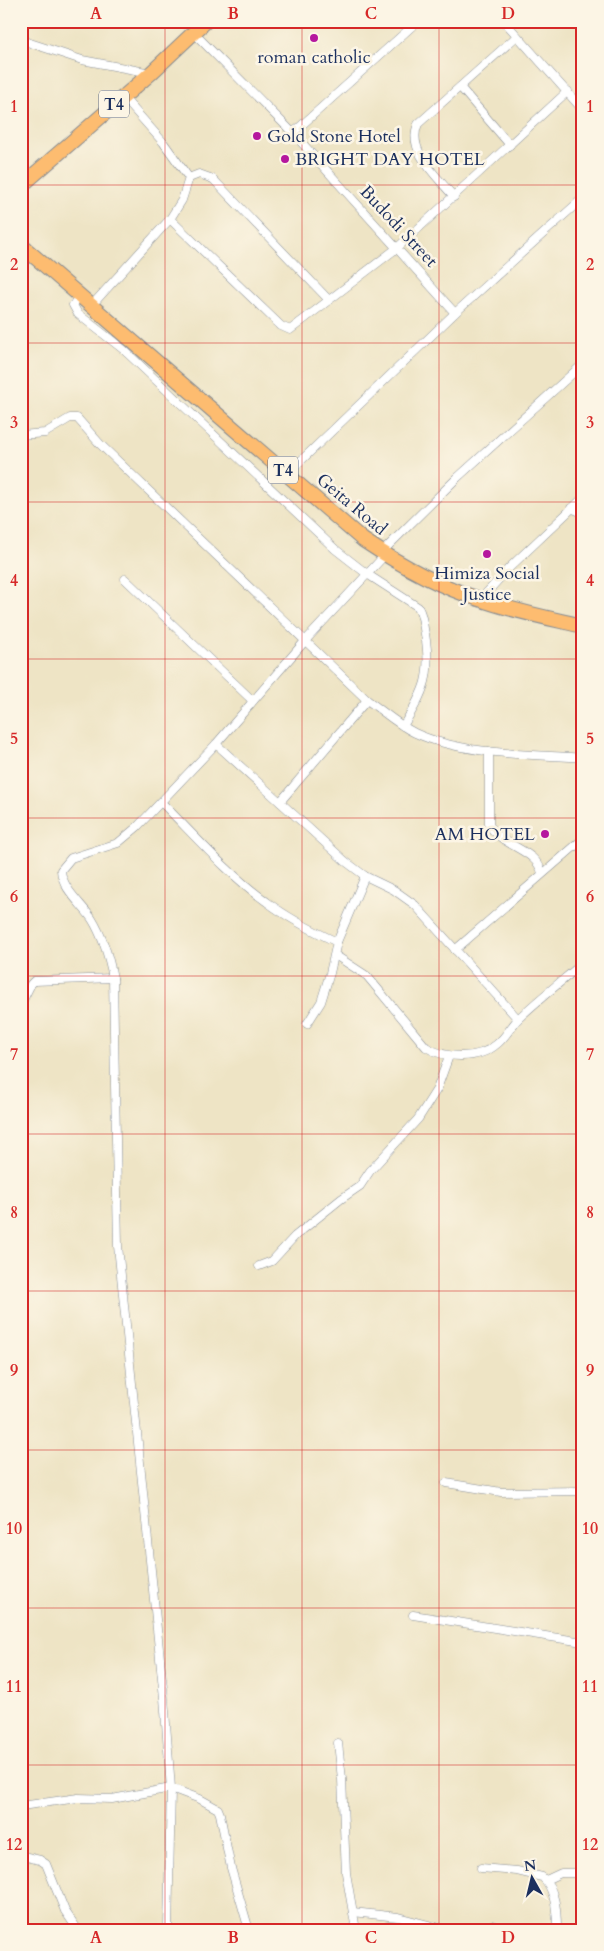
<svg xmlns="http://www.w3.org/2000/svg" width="604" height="1951" font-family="Cardo,serif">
	<rect width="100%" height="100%" fill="#fcf5e5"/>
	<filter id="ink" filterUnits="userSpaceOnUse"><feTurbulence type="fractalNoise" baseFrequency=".02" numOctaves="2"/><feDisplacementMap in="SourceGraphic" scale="10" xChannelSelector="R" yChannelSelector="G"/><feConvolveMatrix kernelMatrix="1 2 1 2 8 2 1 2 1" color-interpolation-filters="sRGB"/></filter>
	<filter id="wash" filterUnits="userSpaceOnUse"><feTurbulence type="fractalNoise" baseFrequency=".0096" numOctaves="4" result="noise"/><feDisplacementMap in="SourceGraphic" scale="20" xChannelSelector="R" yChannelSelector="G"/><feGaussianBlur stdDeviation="1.12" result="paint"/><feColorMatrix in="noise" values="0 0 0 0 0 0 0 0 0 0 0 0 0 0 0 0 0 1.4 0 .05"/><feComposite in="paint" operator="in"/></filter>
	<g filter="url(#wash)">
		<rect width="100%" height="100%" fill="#eee4c5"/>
	</g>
	<g filter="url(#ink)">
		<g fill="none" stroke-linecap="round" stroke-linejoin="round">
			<defs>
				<g id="street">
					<polyline points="504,21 583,110"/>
					<polyline points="193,32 293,133 455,313"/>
					<polyline points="21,40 82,60 151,73"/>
					<polyline points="460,87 510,145"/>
					<polyline points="123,97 163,142 189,178"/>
					<polyline points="293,133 418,21"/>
					<path d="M454,197C438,177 406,151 418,124L517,36"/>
					<polyline points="170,219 281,326 290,330 397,248 568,91"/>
					<path d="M80,295L73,305L78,314L124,350L335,549L367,574L418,607C423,615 423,625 425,634C432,676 425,690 403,726"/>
					<polyline points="92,305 170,219 182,200 189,178 199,174 213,179 328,299"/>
					<path d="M21,435L45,433L70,418H77L100,444L367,700C383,711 398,725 415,733C463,755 530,754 583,758"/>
					<polyline points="287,474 455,313 583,198"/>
					<polyline points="571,508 583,513"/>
					<polyline points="382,552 457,478 583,364"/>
					<polyline points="125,579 253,701"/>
					<polyline points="480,600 509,568 583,498"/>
					<polyline points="216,744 345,861 365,876 394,890 415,905 518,1019"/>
					<path d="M489,751V825C504,848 536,849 542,873"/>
					<path d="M161,802C195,836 228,874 267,902C288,918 313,931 337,942"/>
					<polyline points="280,802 367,700"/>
					<polyline points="455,950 583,839"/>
					<path d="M335,955L367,976L426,1047C445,1059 479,1060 497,1044C506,1037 511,1026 519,1018C539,999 562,981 583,963"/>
					<polyline points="21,1004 31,984 34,981 113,978"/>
					<polyline points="307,1024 321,1002 330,973 337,942 365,876"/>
					<polyline points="259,1266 272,1261 295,1236 341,1199 360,1186 370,1171 418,1119 437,1089 449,1056"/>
					<polyline points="446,1483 501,1492 583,1491"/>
					<polyline points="413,1615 583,1642"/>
					<polyline points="338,1743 342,1779 346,1873 356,1930"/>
					<polyline points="21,1806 78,1798 112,1799 171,1788 200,1799 218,1809 220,1814 231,1868 249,1930"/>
					<polyline points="27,1857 40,1860 46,1864 65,1911 78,1930"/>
					<path d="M481,1868L517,1871L542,1877C556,1888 557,1914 557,1930"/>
					<polyline points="546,1880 561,1873 583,1873"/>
					<polyline points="353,1912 398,1917 448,1930"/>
					<path d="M168,1930L171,1788L164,1698L118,1246L113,978C109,957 103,937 92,919C82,904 62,889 61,870L71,858L118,843L137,827L216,744L305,641L385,555"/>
					<polyline points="485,1930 492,1925 507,1930"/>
				</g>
				<g id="highway">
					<polyline points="21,186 151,73 206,21"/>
					<path d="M21,245L363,540C399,564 437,586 479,599C512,611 548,618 583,626"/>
				</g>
			</defs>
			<use href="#street" stroke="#848a92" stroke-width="9"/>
			<use href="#highway" stroke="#848a92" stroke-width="16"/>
			<use href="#street" stroke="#fff" stroke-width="8"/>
			<use href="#highway" stroke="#fdbc6f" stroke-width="14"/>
		</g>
	</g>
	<path fill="none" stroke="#d62828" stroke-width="1" stroke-opacity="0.55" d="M165,21V1930M302,21V1930M439,21V1930M21,185H583M21,343H583M21,502H583M21,659H583M21,818H583M21,976H583M21,1134H583M21,1291H583M21,1450H583M21,1608H583M21,1765H583"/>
	<g fill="#b5179e" stroke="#fcf5e5" stroke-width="2">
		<circle cx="314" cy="38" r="5"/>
		<circle cx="257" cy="136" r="5"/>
		<circle cx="285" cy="159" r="5"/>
		<circle cx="487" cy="554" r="5"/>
		<circle cx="545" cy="834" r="5"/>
	</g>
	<g text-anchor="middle" stroke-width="5" stroke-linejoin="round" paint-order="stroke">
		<g fill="#fcf5e5" stroke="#5e6a86" stroke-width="1">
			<rect x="99" y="90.5" width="30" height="27" rx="4"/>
			<rect x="268" y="456.5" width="30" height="27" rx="4"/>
		</g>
		<g font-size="16" font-weight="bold" fill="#1b2f5e">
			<text x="114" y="110">T4</text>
			<text x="283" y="476">T4</text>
		</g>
		<g font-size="18" fill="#1b2f5e" stroke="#fcf5e5">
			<text x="314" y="63">roman catholic</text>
			<text x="267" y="142" text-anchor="start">Gold Stone Hotel</text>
			<text x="295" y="165" text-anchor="start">BRIGHT DAY HOTEL</text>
			<text x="487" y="579">Himiza Social<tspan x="487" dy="21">Justice</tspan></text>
			<text x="535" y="840" text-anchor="end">AM HOTEL</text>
		</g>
		<g font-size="18" fill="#1b2f5e" stroke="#fcf5e5">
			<text transform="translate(399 226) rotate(47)" y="6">Budodi Street</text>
			<text transform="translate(352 504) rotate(40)" y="6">Geita Road</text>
		</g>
	</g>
	<rect width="604" height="1951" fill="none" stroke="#fcf5e5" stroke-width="55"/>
	<g transform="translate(532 1878) rotate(352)" stroke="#fcf5e5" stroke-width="4" paint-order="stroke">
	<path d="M0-4L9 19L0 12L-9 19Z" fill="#1b2f5e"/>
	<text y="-8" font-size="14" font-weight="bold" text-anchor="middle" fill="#1b2f5e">N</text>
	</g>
	<rect x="28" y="28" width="548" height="1896" fill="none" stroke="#d62828" stroke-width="2"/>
	<g font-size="16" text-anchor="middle" font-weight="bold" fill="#d62828">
		<text x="96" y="19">A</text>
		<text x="233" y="19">B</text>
		<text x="371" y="19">C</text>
		<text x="508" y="19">D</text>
		<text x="14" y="112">1</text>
		<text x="590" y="112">1</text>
		<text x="14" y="270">2</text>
		<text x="590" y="270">2</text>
		<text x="14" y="428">3</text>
		<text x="590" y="428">3</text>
		<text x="14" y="586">4</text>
		<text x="590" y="586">4</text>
		<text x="14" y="744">5</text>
		<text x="590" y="744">5</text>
		<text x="14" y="902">6</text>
		<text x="590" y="902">6</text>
		<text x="14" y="1060">7</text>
		<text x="590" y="1060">7</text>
		<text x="14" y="1218">8</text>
		<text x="590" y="1218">8</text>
		<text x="14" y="1376">9</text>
		<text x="590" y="1376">9</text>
		<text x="14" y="1534">10</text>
		<text x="590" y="1534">10</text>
		<text x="14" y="1692">11</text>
		<text x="590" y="1692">11</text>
		<text x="14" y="1850">12</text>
		<text x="590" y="1850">12</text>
		<text x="96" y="1943">A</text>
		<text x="233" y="1943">B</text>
		<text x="371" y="1943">C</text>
		<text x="508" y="1943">D</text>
	</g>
</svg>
